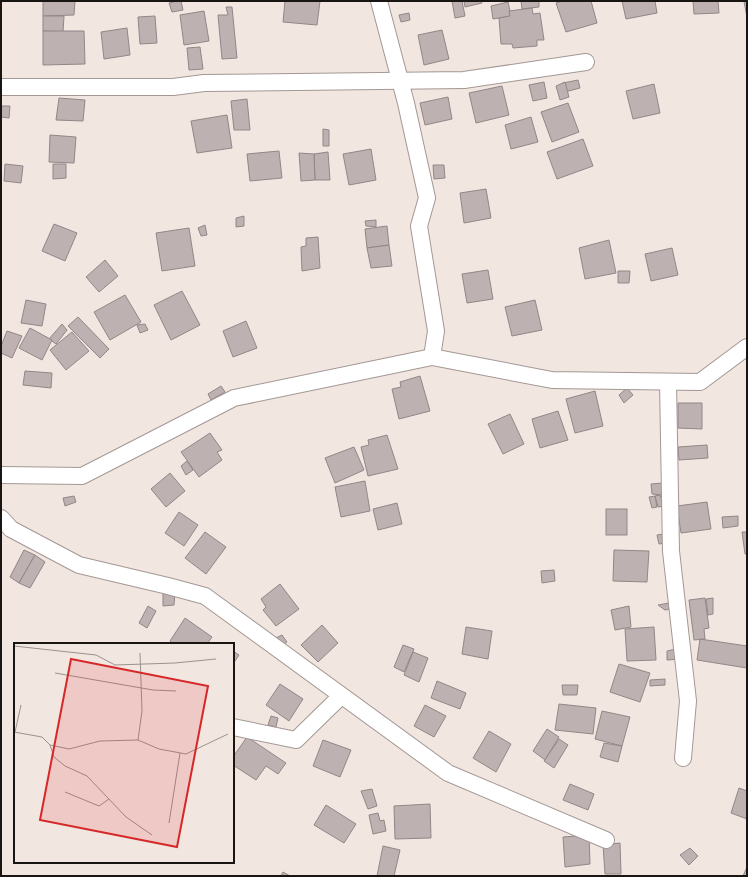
<svg xmlns="http://www.w3.org/2000/svg" width="748" height="877" font-family="'Fira Sans Condensed',sans-serif">
	<rect width="100%" height="100%" fill="#f2e6e1"/>
	<g fill="#beb1b2" stroke="#938687">
		<polygon points="43,1 75,1 74,15 43,16"/>
		<polygon points="177,1 181,1 183,10 172,12 169,3"/>
		<polygon points="285,1 320,1 317,25 283,22"/>
		<polygon points="452,1 462,1 465,16 455,18"/>
		<polygon points="464,1 481,1 482,3 465,7"/>
		<polygon points="521,1 539,1 539,7 522,9"/>
		<polygon points="562,1 591,1 597,23 566,32 556,3"/>
		<polygon points="622,1 655,1 657,13 626,19"/>
		<polygon points="693,1 718,1 719,13 694,14"/>
		<polygon points="744,1 747,1 747,18"/>
		<polygon points="508,2 511,16 493,19 491,6"/>
		<polygon points="226,7 232,7 237,58 222,59 218,15 228,15"/>
		<polygon points="532,8 533,14 540,13 544,40 537,40 537,46 513,48 512,44 501,44 499,18 510,16 509,11"/>
		<polygon points="204,11 209,41 184,45 180,15"/>
		<polygon points="409,13 410,20 401,22 399,15"/>
		<polygon points="43,16 64,16 63,32 43,31"/>
		<polygon points="155,16 157,43 140,44 138,17"/>
		<polygon points="127,28 130,55 104,59 101,32"/>
		<polygon points="442,30 449,59 424,65 418,35"/>
		<polygon points="43,31 84,31 85,64 43,65"/>
		<polygon points="200,47 203,69 189,70 187,48"/>
		<polygon points="578,80 580,88 565,92 563,83"/>
		<polygon points="544,82 547,98 533,101 529,85"/>
		<polygon points="565,82 569,97 560,100 556,86"/>
		<polygon points="654,84 660,113 633,119 626,91"/>
		<polygon points="502,86 509,115 476,123 469,93"/>
		<polygon points="448,97 452,119 425,125 420,103"/>
		<polygon points="59,98 85,100 83,121 56,120"/>
		<polygon points="247,99 250,130 234,130 231,101"/>
		<polygon points="568,103 579,132 552,142 541,112"/>
		<polygon points="1,106 10,106 9,118 1,117"/>
		<polygon points="227,115 232,148 197,153 191,121"/>
		<polygon points="531,117 538,142 511,149 505,125"/>
		<polygon points="323,129 329,130 329,146 323,146"/>
		<polygon points="50,135 76,137 74,163 49,162"/>
		<polygon points="583,139 593,166 557,179 547,152"/>
		<polygon points="371,149 376,180 349,185 343,154"/>
		<polygon points="279,151 282,178 250,181 247,154"/>
		<polygon points="328,152 330,180 315,180 314,154"/>
		<polygon points="299,153 314,154 315,180 301,181"/>
		<polygon points="5,164 23,166 21,183 4,181"/>
		<polygon points="53,164 66,164 66,178 53,179"/>
		<polygon points="433,165 444,165 445,178 434,179"/>
		<polygon points="486,189 491,218 464,223 460,193"/>
		<polygon points="244,216 244,226 236,227 236,218"/>
		<polygon points="376,220 376,227 366,226 365,221"/>
		<polygon points="54,224 77,233 65,261 42,251"/>
		<polygon points="205,225 207,235 201,236 198,228"/>
		<polygon points="387,226 389,245 367,248 365,229"/>
		<polygon points="189,228 195,266 162,271 156,233"/>
		<polygon points="318,237 320,268 302,271 301,247 306,246 306,238"/>
		<polygon points="609,240 616,273 585,279 579,248"/>
		<polygon points="389,245 392,266 371,268 367,248"/>
		<polygon points="672,248 678,275 651,281 645,254"/>
		<polygon points="105,260 118,276 99,292 86,277"/>
		<polygon points="488,270 493,299 467,303 462,274"/>
		<polygon points="618,271 630,271 629,283 618,283"/>
		<polygon points="182,291 200,325 171,340 154,305"/>
		<polygon points="125,295 141,322 110,340 94,312"/>
		<polygon points="26,300 46,304 42,326 21,323"/>
		<polygon points="535,300 542,330 512,336 505,307"/>
		<polygon points="78,317 109,349 100,358 68,326"/>
		<polygon points="246,321 257,348 233,357 223,331"/>
		<polygon points="62,324 67,330 56,344 49,339"/>
		<polygon points="145,324 148,330 140,333 137,325"/>
		<polygon points="30,328 52,340 42,360 19,348"/>
		<polygon points="7,331 22,336 12,358 1,353 1,346"/>
		<polygon points="72,332 89,351 66,370 50,350"/>
		<polygon points="25,371 52,373 51,388 23,385"/>
		<polygon points="420,376 430,411 399,419 392,389 401,387 400,382"/>
		<polygon points="221,386 225,392 211,400 208,394"/>
		<polygon points="627,388 633,395 624,403 619,395"/>
		<polygon points="595,391 603,426 575,433 566,399"/>
		<polygon points="678,403 702,403 702,429 678,428"/>
		<polygon points="558,411 568,440 540,448 532,419"/>
		<polygon points="510,414 524,444 503,454 488,424"/>
		<polygon points="210,433 222,450 217,452 222,460 199,477 181,452"/>
		<polygon points="387,435 398,469 368,476 361,447 369,445 368,440"/>
		<polygon points="707,445 708,458 679,460 678,447"/>
		<polygon points="354,447 364,470 335,483 325,458"/>
		<polygon points="187,461 193,470 186,475 181,466"/>
		<polygon points="170,473 185,491 166,507 151,489"/>
		<polygon points="365,481 370,511 341,517 335,487"/>
		<polygon points="663,483 662,495 652,494 651,484"/>
		<polygon points="660,495 664,506 658,507 655,496"/>
		<polygon points="74,496 76,502 65,506 63,498"/>
		<polygon points="655,496 657,507 652,508 649,497"/>
		<polygon points="707,502 711,529 681,533 677,506"/>
		<polygon points="397,503 402,524 378,530 373,509"/>
		<rect x="606" y="509" width="21" height="26"/>
		<polygon points="179,512 198,525 184,546 165,533"/>
		<polygon points="738,516 738,526 723,528 722,517"/>
		<polygon points="205,532 226,547 206,574 185,558"/>
		<polygon points="742,532 747,532 747,554 745,554"/>
		<polygon points="664,534 665,543 659,544 657,535"/>
		<polygon points="24,550 35,555 19,583 10,577"/>
		<polygon points="614,550 649,551 647,582 613,581"/>
		<polygon points="35,555 45,562 30,588 19,583"/>
		<polygon points="554,570 555,581 542,583 541,571"/>
		<polygon points="280,584 299,609 276,626 263,610 266,607 261,599"/>
		<polygon points="163,592 175,592 174,605 163,606"/>
		<polygon points="705,598 709,628 704,629 705,639 694,640 689,600"/>
		<polygon points="713,598 713,614 708,615 706,599"/>
		<polygon points="669,603 671,609 665,610 658,605"/>
		<polygon points="148,606 156,611 147,628 139,623"/>
		<polygon points="629,606 631,627 615,630 611,610"/>
		<polygon points="185,618 212,637 207,644 174,644 170,641"/>
		<polygon points="322,625 338,643 318,662 301,645"/>
		<polygon points="466,627 492,631 488,659 462,654"/>
		<polygon points="654,627 656,660 627,661 625,629"/>
		<polygon points="282,635 287,642 281,647 274,639"/>
		<polygon points="700,639 747,646 747,668 697,660"/>
		<polygon points="403,645 414,649 404,672 394,667"/>
		<polygon points="680,648 682,659 667,660 667,651"/>
		<polygon points="233,651 239,655 233,664"/>
		<polygon points="413,652 428,658 419,682 404,675"/>
		<polygon points="619,664 650,673 640,702 610,692"/>
		<polygon points="665,679 665,685 650,686 650,680"/>
		<polygon points="437,681 466,693 460,709 431,698"/>
		<polygon points="280,684 303,699 289,721 266,705"/>
		<polygon points="562,685 578,685 577,695 563,695"/>
		<polygon points="559,704 596,708 593,734 555,730"/>
		<polygon points="425,705 446,716 434,737 414,726"/>
		<polygon points="602,711 630,717 622,746 595,739"/>
		<polygon points="271,716 278,718 276,727 268,725"/>
		<polygon points="547,729 559,737 545,760 533,751"/>
		<polygon points="489,731 511,744 496,772 473,758"/>
		<polygon points="247,737 286,763 278,774 266,766 256,780 233,765 233,757"/>
		<polygon points="559,739 568,745 554,768 544,761"/>
		<polygon points="323,740 351,750 340,777 313,766"/>
		<polygon points="604,743 622,746 618,762 600,757"/>
		<polygon points="570,784 594,794 588,810 563,800"/>
		<polygon points="739,788 747,791 747,819 731,813"/>
		<polygon points="372,789 377,806 368,809 361,791"/>
		<polygon points="430,804 431,838 395,839 394,806"/>
		<polygon points="326,805 356,824 344,843 314,825"/>
		<polygon points="378,813 380,821 384,820 386,831 373,834 369,815"/>
		<polygon points="589,835 590,864 565,867 563,837"/>
		<polygon points="620,843 621,874 605,874 603,845"/>
		<polygon points="383,846 400,850 394,876 377,876"/>
		<polygon points="690,848 698,856 689,865 680,855"/>
		<polygon points="747,867 747,876 743,876"/>
		<polygon points="283,872 290,876 281,876"/>
	</g>
	<g fill="none" stroke-linecap="round" stroke-linejoin="round">
		<defs>
			<g id="minor">
				<polyline points="379,1 406,103 427,198 419,226 436,331 432,357"/>
				<polyline points="1,87 173,87 204,83 464,80 586,62"/>
				<polyline points="668,382 671,551 688,701 683,758"/>
				<polyline points="1,475 82,476 234,398 432,357 552,380 700,382 747,347"/>
				<polyline points="1,518 11,529 79,565 168,586 205,596 448,773 606,840"/>
				<polyline points="233,727 296,740 341,696"/>
			</g>
		</defs>
		<use href="#minor" stroke="#a39894" stroke-width="18"/>
		<use href="#minor" stroke="#fff" stroke-width="16"/>
	</g>
	<g transform="translate(14 643)">
		<rect width="220" height="220" fill="#f2e6e1"/>
		<path fill="none" stroke="#9b928f" stroke-width="1" d="M0,3L82,12L101,22L161,20L202,16M41,30L139,47L162,48M0,89L28,94L36,102L55,106L86,98L124,97L145,106L172,111L214,91M1,89L7,62M124,97L128,68L126,10M36,102L40,114L51,123L73,133L112,174L138,192M51,149L85,163L95,156M155,180L166,110"/>
		<path fill="#d62828" fill-opacity="0.15" stroke="#d62828" stroke-width="2" d="M57,16L194,43L163,204L26,177Z"/>
		<rect width="220" height="220" fill="none" stroke="#191513" stroke-width="2"/>
	</g>
	<rect width="748" height="877" fill="none" stroke="#191513" stroke-width="4"/>
</svg>
